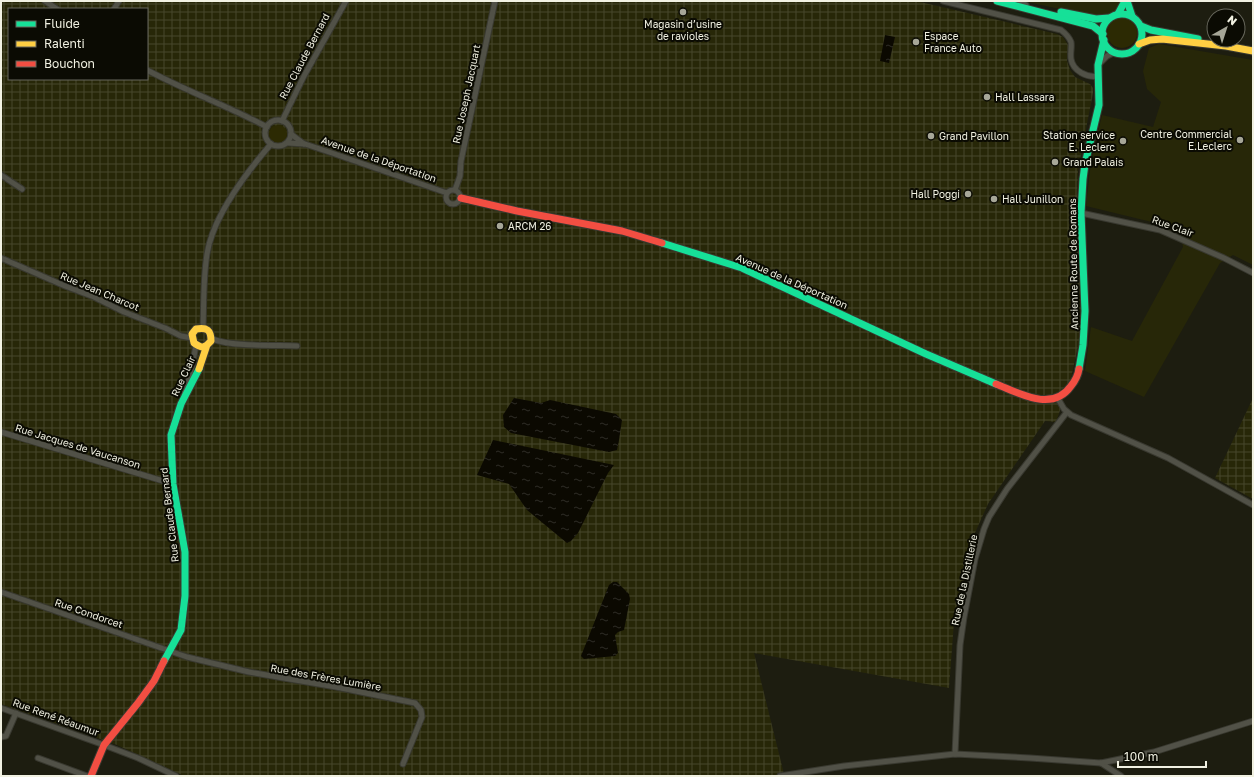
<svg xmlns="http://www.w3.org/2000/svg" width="1254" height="777" font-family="'Golos Text',sans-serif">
	<defs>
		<pattern id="industrial-grid" width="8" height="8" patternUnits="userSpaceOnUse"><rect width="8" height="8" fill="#272708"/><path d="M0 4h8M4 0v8" fill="none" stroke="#47472c"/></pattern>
		<pattern id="water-ripples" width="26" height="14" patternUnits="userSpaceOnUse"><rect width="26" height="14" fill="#0b0901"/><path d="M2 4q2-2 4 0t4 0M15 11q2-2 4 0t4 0" fill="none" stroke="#2f2d26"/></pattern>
	</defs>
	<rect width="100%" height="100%" fill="#1d1d10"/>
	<g fill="#272708">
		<polygon points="1023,1 1122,1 1120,6 1115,11 1107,15 1099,17 1087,15"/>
		<polygon points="1159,44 1253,60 1253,265 1233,255 1220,263 1144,397 1085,371 1091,327 1132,341 1183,247 1180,232 1164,225 1086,206 1091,162 1102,115 1153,127 1161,102 1147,89 1143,71 1149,48"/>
	</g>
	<g fill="url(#industrial-grid)" fill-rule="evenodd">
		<path d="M1,1H916L1057,34L1063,37L1068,45L1067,61L1070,70L1075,77L1090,84L1093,88V93L1078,170L1077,199L1082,305L1079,342L1071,378L1056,422L1045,421L988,504L974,535L954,622L949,688L754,653L784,774L768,776H184L117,745L1,704ZM9,9H147V79H9Z"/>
		<polygon points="1253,398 1253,499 1215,478"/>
	</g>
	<g fill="#2c2a03">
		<circle cx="1122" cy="33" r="15"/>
		<circle cx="278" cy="134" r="9"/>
	</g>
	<g fill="url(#water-ripples)">
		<polygon points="885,35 895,37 889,63 880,61"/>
		<polygon points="514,398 541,403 550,400 616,414 622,420 619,440 617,450 609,452 511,433 504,427 503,415"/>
		<polygon points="493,440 614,465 608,473 578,533 571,541 567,543 527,510 509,484 477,475"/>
		<polygon points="613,582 617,582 629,594 630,599 624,630 618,632 615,635 618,653 615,656 584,659 581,656 583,651 609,585"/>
	</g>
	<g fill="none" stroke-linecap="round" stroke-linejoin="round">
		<defs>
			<g id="street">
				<polyline points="45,1 57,9"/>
				<path d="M943,1L1061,30C1065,33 1069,37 1071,42C1072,47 1070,53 1071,59C1073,71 1087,78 1098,76"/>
				<polyline points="1020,1 1026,5"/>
				<polyline points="114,9 119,1"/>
				<polyline points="1100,63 1107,56 1115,52"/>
				<path d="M147,70C186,91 228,106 267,127"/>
				<circle cx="278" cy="133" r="13"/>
				<polyline points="282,121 304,76 346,1"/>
				<polyline points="291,134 304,144"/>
				<polyline points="288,143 305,144 329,152 447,193"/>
				<polyline points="1,175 22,189"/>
				<circle cx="453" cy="197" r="7"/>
				<polyline points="455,190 460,176 461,161 495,1"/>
				<polyline points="1081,213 1160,230 1224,258 1253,273"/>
				<polyline points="1,258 65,286 94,297 124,312 165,328 181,336 192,338"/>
				<path d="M203,328C204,303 203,279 207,254C213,216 246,173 271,144"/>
				<path d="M211,338C226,347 278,345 297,346"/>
				<polyline points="184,393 192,367 196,345"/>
				<polyline points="1057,397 1064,409 1071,415 1168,458 1253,505"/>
				<polyline points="1,432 173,484"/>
				<polyline points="1,592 187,657 249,672 336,687 415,703 421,710 422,717 403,764"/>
				<polyline points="1,708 104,745 138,758 176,776"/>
				<polyline points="1,737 6,736 16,713"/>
				<polyline points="955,754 960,645 964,617 975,559 984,529 989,517 1007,489 1067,412"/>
				<polyline points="38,758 87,776"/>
				<polyline points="1101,763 1121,776"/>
				<polyline points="780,776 844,766 955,754 1030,758 1101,763 1154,752 1253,721"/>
			</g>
			<g id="fast">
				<polyline points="997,1 1093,26 1103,34"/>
				<polyline points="1127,1 1132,16"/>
				<polyline points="1061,12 1096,19 1109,18"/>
				<polyline points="1118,14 1125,1"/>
				<circle cx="1122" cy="34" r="20"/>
				<polyline points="1141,26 1151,30 1198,39"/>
				<polyline points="662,243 742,268 926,354 996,384"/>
				<polyline points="1079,369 1083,345 1085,311 1081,213 1083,179 1085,164 1099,105 1098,65 1104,40"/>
				<polyline points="164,661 181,630 185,596 185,552 173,484 171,435 181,404 199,369"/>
			</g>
			<g id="slow">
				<polyline points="1139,44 1150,40 1162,39 1226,46 1253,51"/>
				<path d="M199,369L207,345L211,341C211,330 207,327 196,329L192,334L194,343C199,346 202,349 207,345"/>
			</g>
			<g id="jam">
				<polyline points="461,198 517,211 622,231 662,243"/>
				<path d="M996,384C1019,393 1052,413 1071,386C1075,381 1078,376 1079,369"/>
				<polyline points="91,776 104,745 138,703 154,681 164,661"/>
			</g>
		</defs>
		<use href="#street" stroke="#393930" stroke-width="7"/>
		<use href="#fast" stroke="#393930" stroke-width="9"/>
		<use href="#slow" stroke="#393930" stroke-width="9"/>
		<use href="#jam" stroke="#393930" stroke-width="9"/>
		<use href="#street" stroke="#515147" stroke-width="5"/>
		<use href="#fast" stroke="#16e098" stroke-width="7"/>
		<use href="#slow" stroke="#ffcf43" stroke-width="7"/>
		<use href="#jam" stroke="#f24e42" stroke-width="7"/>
	</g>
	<g fill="#a7a798" stroke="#0b0b03" stroke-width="1.5">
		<circle cx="683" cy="12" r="4"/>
		<circle cx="916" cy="42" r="4"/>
		<circle cx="987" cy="97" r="4"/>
		<circle cx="931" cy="136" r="4"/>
		<circle cx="1240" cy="140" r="4"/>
		<circle cx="1123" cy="141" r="4"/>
		<circle cx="1055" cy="162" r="4"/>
		<circle cx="968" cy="194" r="4"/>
		<circle cx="994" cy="199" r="4"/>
		<circle cx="500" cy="226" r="4"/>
	</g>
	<g text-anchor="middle" stroke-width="4" stroke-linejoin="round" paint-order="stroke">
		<g font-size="10" fill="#f1f1e2" stroke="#0b0b03" text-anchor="start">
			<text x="683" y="28" text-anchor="middle">Magasin d’usine<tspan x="683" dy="12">de ravioles</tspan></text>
			<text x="924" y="40">Espace<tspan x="924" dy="12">France Auto</tspan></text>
			<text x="995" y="101">Hall Lassara</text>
			<text x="1232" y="138" text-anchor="end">Centre Commercial<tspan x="1232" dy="12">E.Leclerc</tspan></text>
			<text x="1115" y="139" text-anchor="end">Station service<tspan x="1115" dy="12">E. Leclerc</tspan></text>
			<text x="939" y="140">Grand Pavillon</text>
			<text x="1063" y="166">Grand Palais</text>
			<text x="960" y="198" text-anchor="end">Hall Poggi</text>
			<text x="1002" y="203">Hall Junillon</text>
			<text x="508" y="230">ARCM 26</text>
		</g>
		<g font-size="10" fill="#f1f1e2" stroke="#0b0b03">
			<text transform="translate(304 56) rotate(-62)" y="4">Rue Claude Bernard</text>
			<text transform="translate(466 94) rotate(-78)" y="4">Rue Joseph Jacquart</text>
			<text transform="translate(379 159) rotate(19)" y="4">Avenue de la Déportation</text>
			<text transform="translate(1173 226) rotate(20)" y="4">Rue Clair</text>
			<text transform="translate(1073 264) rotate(-91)" y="4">Ancienne Route de Romans</text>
			<text transform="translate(792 281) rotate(24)" y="4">Avenue de la Déportation</text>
			<text transform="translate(100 291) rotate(23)" y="4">Rue Jean Charcot</text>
			<text transform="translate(183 376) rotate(-65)" y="4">Rue Clair</text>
			<text transform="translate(78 446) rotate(17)" y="4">Rue Jacques de Vaucanson</text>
			<text transform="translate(169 515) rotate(-97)" y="4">Rue Claude Bernard</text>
			<text transform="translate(964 580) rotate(-78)" y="4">Rue de la Distillerie</text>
			<text transform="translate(89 613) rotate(19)" y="4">Rue Condorcet</text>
			<text transform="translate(326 677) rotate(10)" y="4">Rue des Frères Lumière</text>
			<text transform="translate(56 717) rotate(20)" y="4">Rue René Réaumur</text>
		</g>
	</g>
	<rect width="1254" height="777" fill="none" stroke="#f1f1e2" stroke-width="4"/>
	<rect x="8" y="8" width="140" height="72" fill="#0b0b03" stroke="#67675c"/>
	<rect x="16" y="21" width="20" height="6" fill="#16e098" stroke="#67675c"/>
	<text x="44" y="28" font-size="12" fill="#f1f1e2">Fluide</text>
	<rect x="16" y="41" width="20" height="6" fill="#ffcf43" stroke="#67675c"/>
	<text x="44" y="48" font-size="12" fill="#f1f1e2">Ralenti</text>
	<rect x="16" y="61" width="20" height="6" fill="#f24e42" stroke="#67675c"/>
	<text x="44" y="68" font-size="12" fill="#f1f1e2">Bouchon</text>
	<g transform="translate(1226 28) rotate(39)"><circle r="19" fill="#0b0b03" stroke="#67675c"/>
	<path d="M0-3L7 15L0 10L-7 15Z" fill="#a7a798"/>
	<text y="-6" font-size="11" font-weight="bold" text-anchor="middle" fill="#f1f1e2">N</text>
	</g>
	<path d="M1118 761v6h88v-6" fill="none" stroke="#f1f1e2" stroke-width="2"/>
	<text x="1124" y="761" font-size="12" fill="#f1f1e2" stroke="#0b0b03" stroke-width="3" paint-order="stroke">100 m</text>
</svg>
